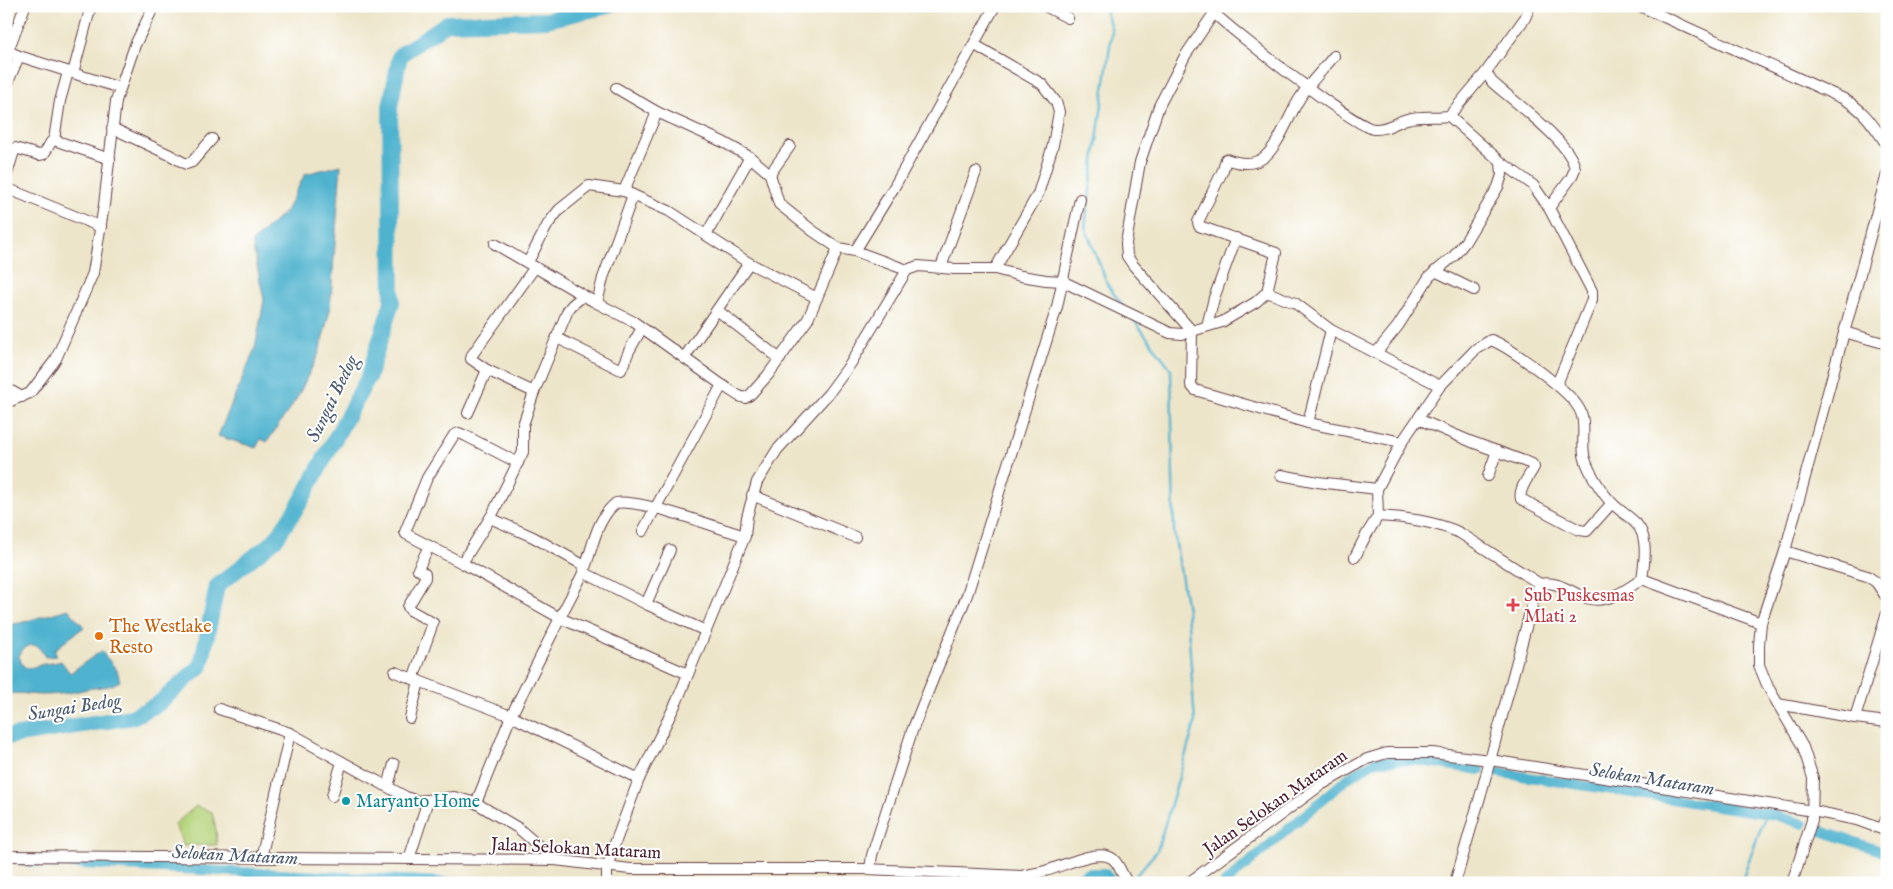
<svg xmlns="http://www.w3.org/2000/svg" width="1893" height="889" font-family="'IM FELL English',serif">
	<rect width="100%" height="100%" fill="#fff"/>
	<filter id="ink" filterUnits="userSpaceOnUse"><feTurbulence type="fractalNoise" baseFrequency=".02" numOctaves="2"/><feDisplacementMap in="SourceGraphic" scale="10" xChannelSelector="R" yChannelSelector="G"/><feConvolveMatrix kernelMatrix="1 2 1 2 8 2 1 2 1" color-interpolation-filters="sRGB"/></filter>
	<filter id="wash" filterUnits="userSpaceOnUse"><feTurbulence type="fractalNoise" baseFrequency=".0096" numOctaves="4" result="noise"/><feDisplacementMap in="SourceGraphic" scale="20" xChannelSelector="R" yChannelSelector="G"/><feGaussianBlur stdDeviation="1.12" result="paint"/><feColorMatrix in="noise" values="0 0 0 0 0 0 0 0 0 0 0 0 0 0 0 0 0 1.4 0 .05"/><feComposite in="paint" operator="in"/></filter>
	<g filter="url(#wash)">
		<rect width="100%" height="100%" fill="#ede5c9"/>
		<polygon fill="#b4d37a" stroke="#7f7952" points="196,806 212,812 216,830 217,845 183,846 175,824"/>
		<g fill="#50b3cf" stroke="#4d697d">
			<polygon points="341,165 330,310 319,353 297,398 267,442 261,439 256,448 218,436 255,348 264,300 252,242 286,211 305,174"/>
			<path d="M68,609L84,627L54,650L57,656L45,657C38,642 28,641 19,655C23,674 30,667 44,664C50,663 56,663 61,661L70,673L101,651L117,670L120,681C109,688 99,687 87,689C71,693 57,695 41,695C29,695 17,691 6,695V625L20,623Z"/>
		</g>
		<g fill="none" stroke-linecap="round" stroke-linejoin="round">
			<g stroke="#50b3cf" stroke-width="2.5">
				<polyline points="1104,6 1112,31 1085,227 1108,286 1123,306"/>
				<polyline points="1132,880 1157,851 1195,723 1187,610 1174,532 1171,369 1134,320"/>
				<polyline points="1741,883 1766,814"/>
			</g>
			<g stroke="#50b3cf" stroke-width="10">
				<polyline points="1495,772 1775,815 1803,824"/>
				<polyline points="1818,830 1887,853"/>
				<polyline points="23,861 461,883"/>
				<polyline points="1069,883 1088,873 1105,873 1113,883"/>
				<polyline points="1225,883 1348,778 1376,761 1414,760 1480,770"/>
			</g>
			<polyline stroke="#50b3cf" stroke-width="16" points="6,737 132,717 158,704 201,666 217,586 275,540 300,503 368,378 392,302 390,107 400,55 447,23 547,20 608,6"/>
		</g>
	</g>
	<g filter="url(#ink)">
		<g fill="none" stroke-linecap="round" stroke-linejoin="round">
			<defs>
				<g id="street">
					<polyline points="1045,6 1068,18"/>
					<polyline points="1221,6 1214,13 1185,56 1159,106 1140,162 1126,243 1127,256 1133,265 1192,331 1191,385 1195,390 1308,423 1402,442"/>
					<path d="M1640,6L1844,99C1865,111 1873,125 1887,145"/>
					<path d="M1214,13C1231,30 1356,128 1374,129C1386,130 1396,122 1407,119C1420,115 1435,118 1449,116L1486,72L1525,18L1530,6"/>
					<polyline points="975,45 1042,84 1056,102 1059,112 1053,145 1038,194 995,269"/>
					<polyline points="6,50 19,56 120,88"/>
					<polyline points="8,51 25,6"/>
					<path d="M1486,72L1492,82C1514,102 1571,142 1575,169L1571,178L1549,208"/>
					<polyline points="73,73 91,6"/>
					<polyline points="6,87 19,56"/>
					<polyline points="616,88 657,112 723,142 750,157 770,174 779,204 813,231 838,248 855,251"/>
					<polyline points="112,128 170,155 186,164 192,162 212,139"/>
					<polyline points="54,140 60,101 68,72"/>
					<polyline points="1501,162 1533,185 1549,208 1592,291 1592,300 1557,384"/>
					<polyline points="770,174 790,146"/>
					<polyline points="6,177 15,148 39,155 44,154 51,142 54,140 110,159"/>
					<polyline points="6,188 101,227"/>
					<polyline points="624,191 657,112"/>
					<polyline points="706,235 750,157"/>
					<polyline points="495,244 593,301 634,322 722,385"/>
					<polyline points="528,262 548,224 559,210 589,186 624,191 669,211 749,263"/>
					<polyline points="941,267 976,172"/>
					<polyline points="907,270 855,251 893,189 995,6"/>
					<polyline points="1435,271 1474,290"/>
					<polyline points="1267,292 1295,303 1331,330 1440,386"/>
					<polyline points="597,303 603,278 633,195"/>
					<polyline points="717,310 780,359"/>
					<polyline points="1207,326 1214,298 1236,238"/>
					<polyline points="1844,332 1887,344"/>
					<polyline points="557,338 621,370 629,351 642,328"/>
					<polyline points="1376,353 1398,326 1429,277 1454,256 1465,242 1498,187 1502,175 1501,162 1449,116"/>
					<polyline points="684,358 749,263 817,298"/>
					<polyline points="6,388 22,397"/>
					<polyline points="534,392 487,370 471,359 472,355 535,267"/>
					<polyline points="6,403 30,393 56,359 93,273 104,205 116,101 135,45 154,6"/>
					<polyline points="468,413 487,370"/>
					<path d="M1418,419L1472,442L1532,464L1534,467C1529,477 1518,489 1521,499L1579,530L1587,531L1612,503"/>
					<polyline points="1308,423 1331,330"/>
					<polyline points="1281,475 1318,482 1377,489"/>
					<polyline points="1488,476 1497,451"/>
					<polyline points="752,495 855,537"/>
					<polyline points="490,518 533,537 585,566"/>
					<polyline points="643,531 722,385 739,396 745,398 750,395 768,375 808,319 838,248"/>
					<polyline points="1785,551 1867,576 1876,582 1887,598"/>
					<polyline points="1355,557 1365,537 1378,516"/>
					<polyline points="462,563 492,515 523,452 523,425 534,392 568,310 572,305 583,296"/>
					<polyline points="583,572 648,605 706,631"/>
					<path d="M1642,579C1630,587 1618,596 1604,599C1581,605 1564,578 1540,584L1460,533C1437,522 1404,517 1378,516L1377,489L1402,442L1440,386L1476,349L1491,340C1510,347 1568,390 1578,407C1588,421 1580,443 1585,459C1589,472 1603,495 1613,504C1623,514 1637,520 1642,533C1647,547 1644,565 1642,579L1761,623"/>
					<polyline points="646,604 670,550"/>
					<polyline points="395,672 511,716 560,618 462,563 406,534 405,532 427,478 454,435 459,433 466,436 518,463"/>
					<path d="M688,674L560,618C567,603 576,588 583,573C593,549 595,520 616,503C640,498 717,528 745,536"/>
					<polyline points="413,679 433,623 410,610 408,607 425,578 425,574 418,569 429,546"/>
					<polyline points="1778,704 1855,718 1887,722"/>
					<polyline points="219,709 290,733 406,797 417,801 454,797 476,803 511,716 639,779"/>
					<polyline points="410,718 419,681"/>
					<polyline points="1855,718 1887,613"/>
					<polyline points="388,787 394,764"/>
					<polyline points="332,796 342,762"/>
					<polyline points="476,803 518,828 555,860"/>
					<polyline points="1882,829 1887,817"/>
					<path d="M6,856L555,860L630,869H866L1022,876C1030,874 1038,873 1045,871C1062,867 1098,847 1113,859C1120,865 1122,876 1128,883"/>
					<polyline points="261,858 290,733"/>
					<polyline points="409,859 428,800"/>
					<polyline points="870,869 872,855 912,731 967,595 1057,307 1080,199"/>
					<path d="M607,883V872L611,854L639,779L677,701L745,536L747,517L757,482L777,450L829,393L851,363L907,270L918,266L954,269H995L1021,276L1046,280L1062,281L1170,333L1182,334L1222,322L1256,302L1267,292L1276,253L1199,226L1198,222L1223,170L1226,159C1237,163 1252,166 1263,158C1279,146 1289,115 1300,98C1309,83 1323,70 1334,56"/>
					<polyline points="1188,883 1321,785 1367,759 1387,753 1432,753 1490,760 1813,811 1857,820 1887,831"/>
					<polyline points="1455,883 1482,790 1535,594 1540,584"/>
					<polyline points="1792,883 1812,820 1813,778 1803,747 1768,687 1759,665 1759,645 1761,623 1785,551 1887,174"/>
				</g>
			</defs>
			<use href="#street" stroke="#623d43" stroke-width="12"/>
			<use href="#street" stroke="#fff" stroke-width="10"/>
		</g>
	</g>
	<path fill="#e0444e" stroke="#fff" stroke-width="2" d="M1510.5 597.5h5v5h5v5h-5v5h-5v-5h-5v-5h5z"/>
	<circle fill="#e8710a" stroke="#fff" stroke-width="2" cx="99" cy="636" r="5"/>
	<circle fill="#0f9aa8" stroke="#fff" stroke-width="2" cx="346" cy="801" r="5"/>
	<g text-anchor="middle" stroke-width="4" stroke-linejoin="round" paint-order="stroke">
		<g font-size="18" fill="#be3a42" stroke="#fff" text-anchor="start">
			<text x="1524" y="601">Sub Puskesmas<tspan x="1524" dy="21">Mlati 2</tspan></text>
		</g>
		<g font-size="18" fill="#c56008" stroke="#fff" text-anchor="start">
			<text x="109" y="632">The Westlake<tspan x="109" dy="21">Resto</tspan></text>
		</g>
		<g font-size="18" fill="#0d838f" stroke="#fff" text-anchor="start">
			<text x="356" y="807">Maryanto Home</text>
		</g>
		<g font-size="18" fill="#4a1f2b" stroke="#fff">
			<text transform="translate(1275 802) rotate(-35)" y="6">Jalan Selokan Mataram</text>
			<text transform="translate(576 848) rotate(3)" y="6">Jalan Selokan Mataram</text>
		</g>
		<g font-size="19" font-style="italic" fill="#4c5a6d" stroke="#fff">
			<text transform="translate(331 398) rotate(-64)" y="7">Sungai Bedog</text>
			<text transform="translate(74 706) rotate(-9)" y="7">Sungai Bedog</text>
			<text transform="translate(1652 778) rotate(9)" y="7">Selokan Mataram</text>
			<text transform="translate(235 854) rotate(3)" y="7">Selokan Mataram</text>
		</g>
	</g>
	<rect width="1893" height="889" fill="none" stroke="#fff" stroke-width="25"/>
</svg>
